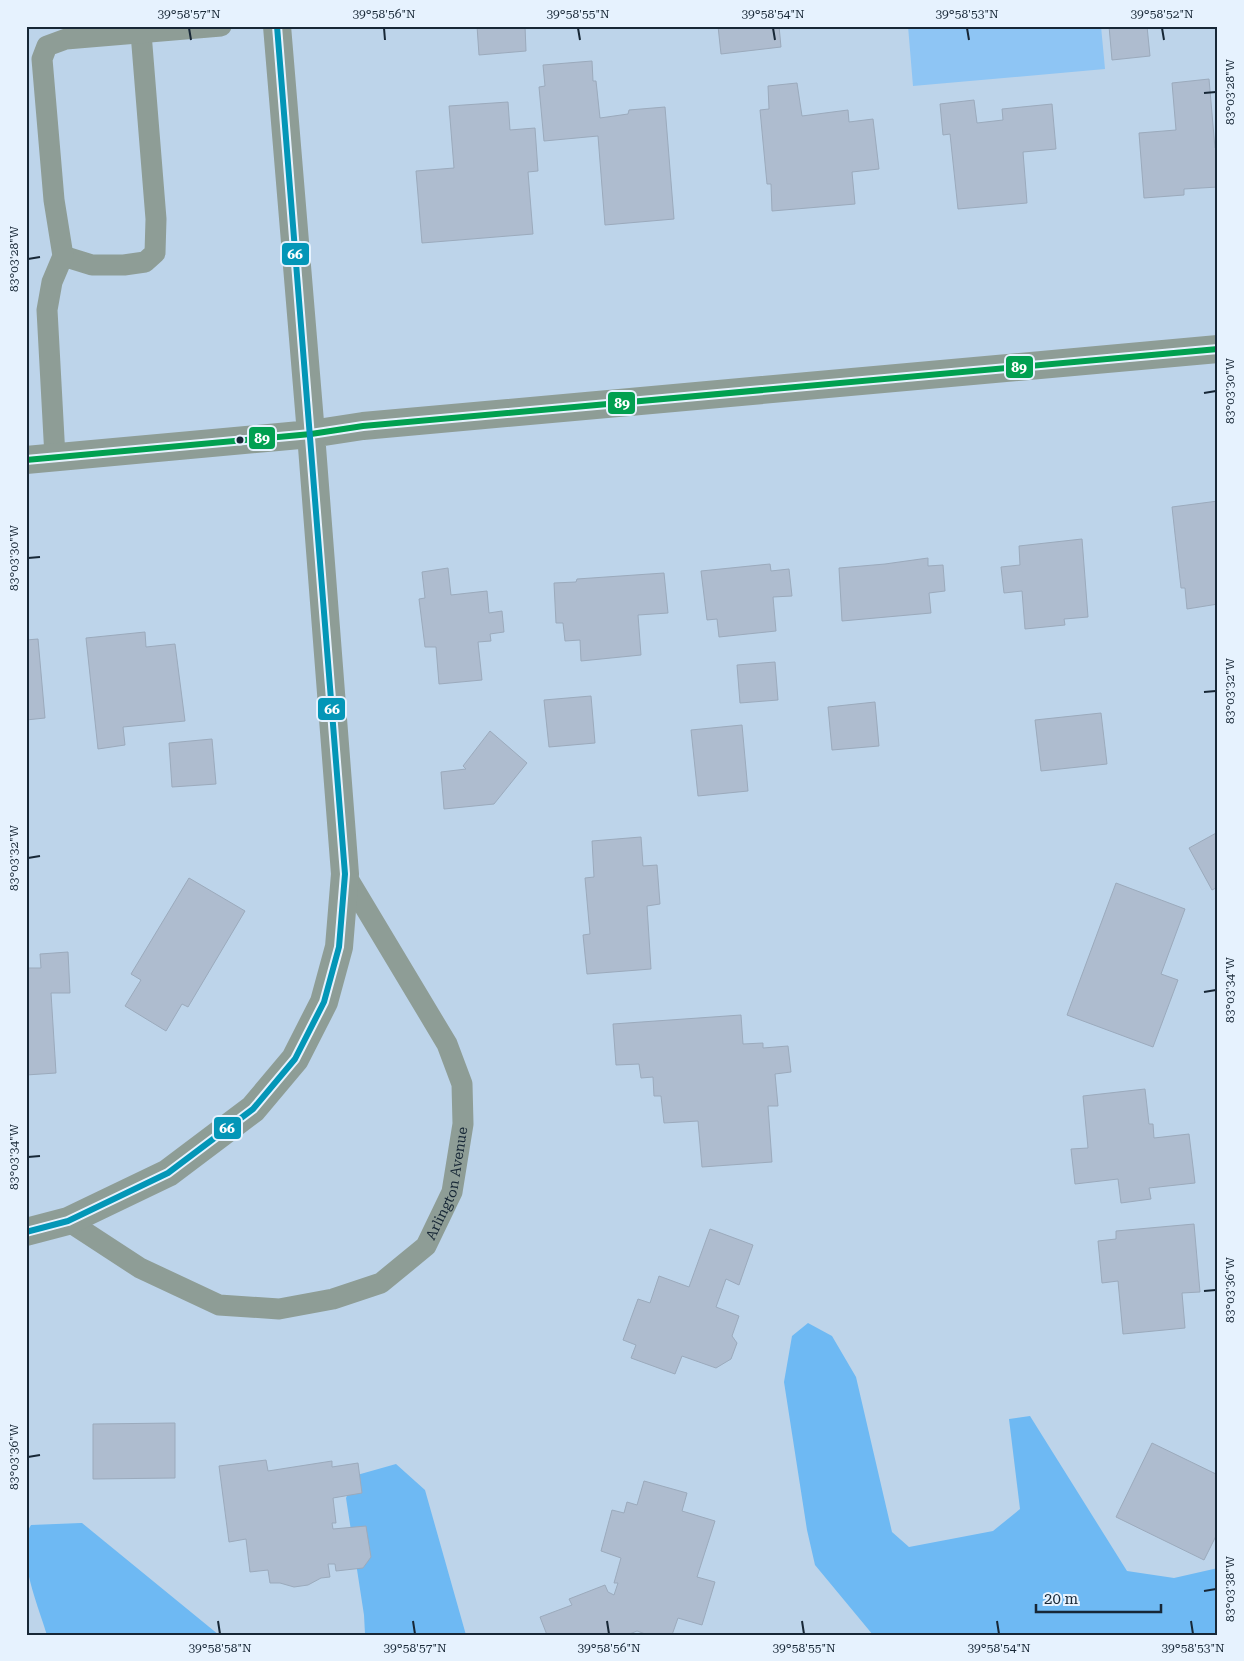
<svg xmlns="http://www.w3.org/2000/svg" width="1244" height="1661" font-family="'Roboto Serif',serif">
	<rect width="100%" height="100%" fill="#bdd4ea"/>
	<polygon fill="#8ec5f4" points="908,26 1101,26 1105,69 913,86"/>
	<g fill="#6eb9f3">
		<polygon points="808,1323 832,1336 856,1377 892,1532 909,1547 993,1531 1020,1509 1009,1419 1030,1416 1127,1571 1174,1578 1218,1568 1218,1635 873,1635 815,1565 807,1530 784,1382 792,1336"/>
		<polygon points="396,1464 425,1490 466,1635 363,1635 365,1634 364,1615 346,1498 357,1475"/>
		<path d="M81,1523H82L219,1635H47C39,1608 14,1550 31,1525Z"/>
	</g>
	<g fill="#aebccf" stroke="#9baabc">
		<polygon points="477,26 525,26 526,51 479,55"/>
		<polygon points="718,26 779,26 781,47 721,54"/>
		<polygon points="1109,26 1147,26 1150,56 1112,60"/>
		<polygon points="592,61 593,81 596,81 600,118 628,114 629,110 665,107 674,219 605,225 598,136 544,141 539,87 545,86 543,65"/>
		<polygon points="1209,79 1215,148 1218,147 1218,187 1184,189 1184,195 1144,198 1139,133 1176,130 1172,83"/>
		<polygon points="797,83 802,116 848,110 849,122 873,119 879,169 852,172 855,204 772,211 771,184 767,184 760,110 769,109 768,86"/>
		<polygon points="974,100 977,123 1003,120 1002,109 1052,104 1056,149 1023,152 1027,203 958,209 950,134 943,135 940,104"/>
		<polygon points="508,102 510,130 535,128 538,171 528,172 533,234 422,243 416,171 454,168 449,106"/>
		<polygon points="1218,501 1218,604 1187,609 1185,588 1181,588 1172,507"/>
		<polygon points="1082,539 1088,617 1064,619 1065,625 1025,629 1022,591 1004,593 1001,567 1020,565 1019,546"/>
		<polygon points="928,558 928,566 943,565 945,591 929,593 931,613 842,621 839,568 885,564"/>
		<polygon points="770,564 771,571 789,569 792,596 773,597 776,631 719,637 717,619 707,620 701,571"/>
		<polygon points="448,568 451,595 487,591 489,613 502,611 504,632 490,634 491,641 478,642 482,680 439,684 436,647 425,647 419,599 425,598 422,572"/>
		<polygon points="664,573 668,613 638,615 641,655 581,661 580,640 565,641 563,623 556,623 554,583 576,582 577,579"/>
		<polygon points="145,632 146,647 175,644 185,721 123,727 125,745 98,749 86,638"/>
		<polygon points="38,639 45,718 26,720 26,640"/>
		<polygon points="775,662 778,700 740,703 737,665"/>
		<polygon points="591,696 595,743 549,747 544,700"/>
		<polygon points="875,702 879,746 832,750 828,707"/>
		<polygon points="1101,713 1107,764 1041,771 1035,720"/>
		<polygon points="742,725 748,791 698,796 691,730"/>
		<polygon points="490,731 527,763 494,804 444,809 441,772 466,769 463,766"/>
		<polygon points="212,739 216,784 172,787 169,743"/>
		<polygon points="1218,832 1218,887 1212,890 1189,848"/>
		<polygon points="641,837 643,866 657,865 660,904 647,906 651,969 587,974 583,935 590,934 585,878 594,877 592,841"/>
		<polygon points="189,878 245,911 188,1007 182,1004 166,1031 125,1006 141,980 131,974"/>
		<polygon points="1116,883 1185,909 1161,974 1178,980 1153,1047 1067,1015"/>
		<polygon points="68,952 70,993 51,993 56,1073 26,1075 26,968 41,968 40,954"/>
		<polygon points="741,1015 743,1044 763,1043 763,1048 788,1046 791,1072 775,1074 778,1106 768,1106 772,1162 702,1167 698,1121 664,1123 661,1096 654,1096 653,1077 641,1078 639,1064 616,1065 613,1024"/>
		<polygon points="1145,1089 1149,1124 1153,1124 1154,1138 1189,1134 1195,1183 1149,1188 1151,1199 1121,1203 1118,1179 1075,1184 1071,1149 1088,1148 1083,1096"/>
		<polygon points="1194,1224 1200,1292 1182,1293 1185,1328 1123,1334 1118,1281 1102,1283 1098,1241 1116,1239 1116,1231"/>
		<polygon points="710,1229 753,1245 739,1285 726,1279 716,1307 739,1316 732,1336 737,1343 731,1359 716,1368 682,1356 675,1374 631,1358 636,1345 623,1340 638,1299 650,1303 659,1276 689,1287"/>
		<polygon points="175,1423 175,1478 93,1479 93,1424"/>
		<polygon points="1152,1443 1218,1475 1218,1532 1204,1560 1116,1517"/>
		<polygon points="266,1460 268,1471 332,1461 332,1467 358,1463 362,1493 333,1498 336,1523 332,1523 333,1529 366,1526 371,1557 363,1568 336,1571 335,1564 328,1564 330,1577 321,1578 308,1585 294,1587 280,1583 270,1583 268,1570 250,1572 246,1539 229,1542 219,1466"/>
		<polygon points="644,1481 687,1493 682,1511 715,1521 697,1577 715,1582 702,1625 678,1618 672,1635 648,1635 637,1631 627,1635 547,1635 540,1617 572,1605 569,1599 605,1585 608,1592 614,1595 618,1583 614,1583 621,1558 601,1551 612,1510 624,1513 627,1502 637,1505"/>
	</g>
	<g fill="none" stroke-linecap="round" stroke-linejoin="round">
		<g stroke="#8e9d96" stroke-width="21">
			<polyline points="63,256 92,265 124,265 145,262 155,253 156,219 141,33"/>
			<polyline points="55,457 47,310 52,282 63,256 54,200 42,59 47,46 66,39 221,26"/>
			<path id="s1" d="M68,1221L140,1268L219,1305L279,1309L333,1299L381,1283L426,1246L452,1192L463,1124L462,1084L447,1044L345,874"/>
		</g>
		<polyline stroke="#8e9d96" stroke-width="28" points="26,1232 68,1221 168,1173 253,1109 295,1059 324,1002 339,947 345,874 311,434 363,426 1218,349"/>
		<polyline stroke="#8e9d96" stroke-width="28" points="26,460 311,434 277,26"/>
		<defs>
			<polyline id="bus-1" points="26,460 311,434 363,426 1218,349"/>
			<polyline id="bus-2" points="26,1232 68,1221 168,1173 253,1109 295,1059 324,1002 339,947 345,874 277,26"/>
		</defs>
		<use href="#bus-1" stroke="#e6f2fe" stroke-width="10"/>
		<use href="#bus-2" stroke="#e6f2fe" stroke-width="10"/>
		<use href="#bus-1" stroke="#01a050" stroke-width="6"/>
		<use href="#bus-2" stroke="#0396b7" stroke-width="6"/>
	</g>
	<path fill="none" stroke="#172736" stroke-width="2" d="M189,28L191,40M384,28L385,40M578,28L580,40M773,28L775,40M967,28L969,40M1162,28L1164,40M1204,93L1216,92M28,259L40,257M1204,393L1216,391M28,558L40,557M1204,692L1216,691M28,858L40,856M1204,992L1216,990M28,1157L40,1156M1204,1291L1216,1290M28,1457L40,1455M1204,1591L1216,1589M218,1621L220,1634M413,1621L415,1634M607,1621L609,1634M802,1621L804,1634M997,1621L999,1634M1191,1621L1193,1634"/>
	<circle fill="#172736" stroke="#e6f2fe" stroke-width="2" cx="240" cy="440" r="4.5"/>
	<g text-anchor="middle" stroke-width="4" stroke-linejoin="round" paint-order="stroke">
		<g font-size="14" fill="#172736" stroke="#e6f2fe">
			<text dy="5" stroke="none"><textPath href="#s1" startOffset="464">Arlington Avenue</textPath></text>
		</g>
	</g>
	<g stroke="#e6f2fe" stroke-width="2">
		<rect x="281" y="242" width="29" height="24" rx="5" fill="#0396b7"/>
		<rect x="1005" y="355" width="29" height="24" rx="5" fill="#01a050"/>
		<rect x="607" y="391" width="29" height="24" rx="5" fill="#01a050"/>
		<rect x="248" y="426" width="28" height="24" rx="5" fill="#01a050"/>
		<rect x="317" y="697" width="29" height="24" rx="5" fill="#0396b7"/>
		<rect x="213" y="1116" width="29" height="24" rx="5" fill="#0396b7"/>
	</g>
	<g font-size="14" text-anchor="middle" font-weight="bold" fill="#fff">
		<text x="295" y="259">66</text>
		<text x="1019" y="372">89</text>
		<text x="622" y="408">89</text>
		<text x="262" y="443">89</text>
		<text x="332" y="714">66</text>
		<text x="227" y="1133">66</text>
	</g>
	<rect width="1244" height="1661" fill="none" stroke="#e6f2fe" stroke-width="55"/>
	<path d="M1036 1604v8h125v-8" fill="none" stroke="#172736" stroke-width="2.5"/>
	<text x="1044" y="1604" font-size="15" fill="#172736" stroke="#e6f2fe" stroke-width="4" paint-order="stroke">20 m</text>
	<rect x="28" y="28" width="1188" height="1606" fill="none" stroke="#172736" stroke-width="2"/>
	<g font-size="12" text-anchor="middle" fill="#172736">
		<text x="189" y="18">39°58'57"N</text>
		<text x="384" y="18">39°58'56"N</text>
		<text x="578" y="18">39°58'55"N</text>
		<text x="773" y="18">39°58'54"N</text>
		<text x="967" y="18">39°58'53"N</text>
		<text x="1162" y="18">39°58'52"N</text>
		<text transform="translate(1230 92) rotate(-90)" y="4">83°03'28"W</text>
		<text transform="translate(14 259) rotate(-90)" y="4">83°03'28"W</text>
		<text transform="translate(1230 391) rotate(-90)" y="4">83°03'30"W</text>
		<text transform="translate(14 558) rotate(-90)" y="4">83°03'30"W</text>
		<text transform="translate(1230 691) rotate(-90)" y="4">83°03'32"W</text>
		<text transform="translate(14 858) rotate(-90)" y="4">83°03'32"W</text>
		<text transform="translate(1230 990) rotate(-90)" y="4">83°03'34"W</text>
		<text transform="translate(14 1157) rotate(-90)" y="4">83°03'34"W</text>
		<text transform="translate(1230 1290) rotate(-90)" y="4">83°03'36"W</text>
		<text transform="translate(14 1457) rotate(-90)" y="4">83°03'36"W</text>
		<text transform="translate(1230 1589) rotate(-90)" y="4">83°03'38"W</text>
		<text x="220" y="1652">39°58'58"N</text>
		<text x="415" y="1652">39°58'57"N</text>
		<text x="609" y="1652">39°58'56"N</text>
		<text x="804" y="1652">39°58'55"N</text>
		<text x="999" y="1652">39°58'54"N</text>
		<text x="1193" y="1652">39°58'53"N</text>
	</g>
</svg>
